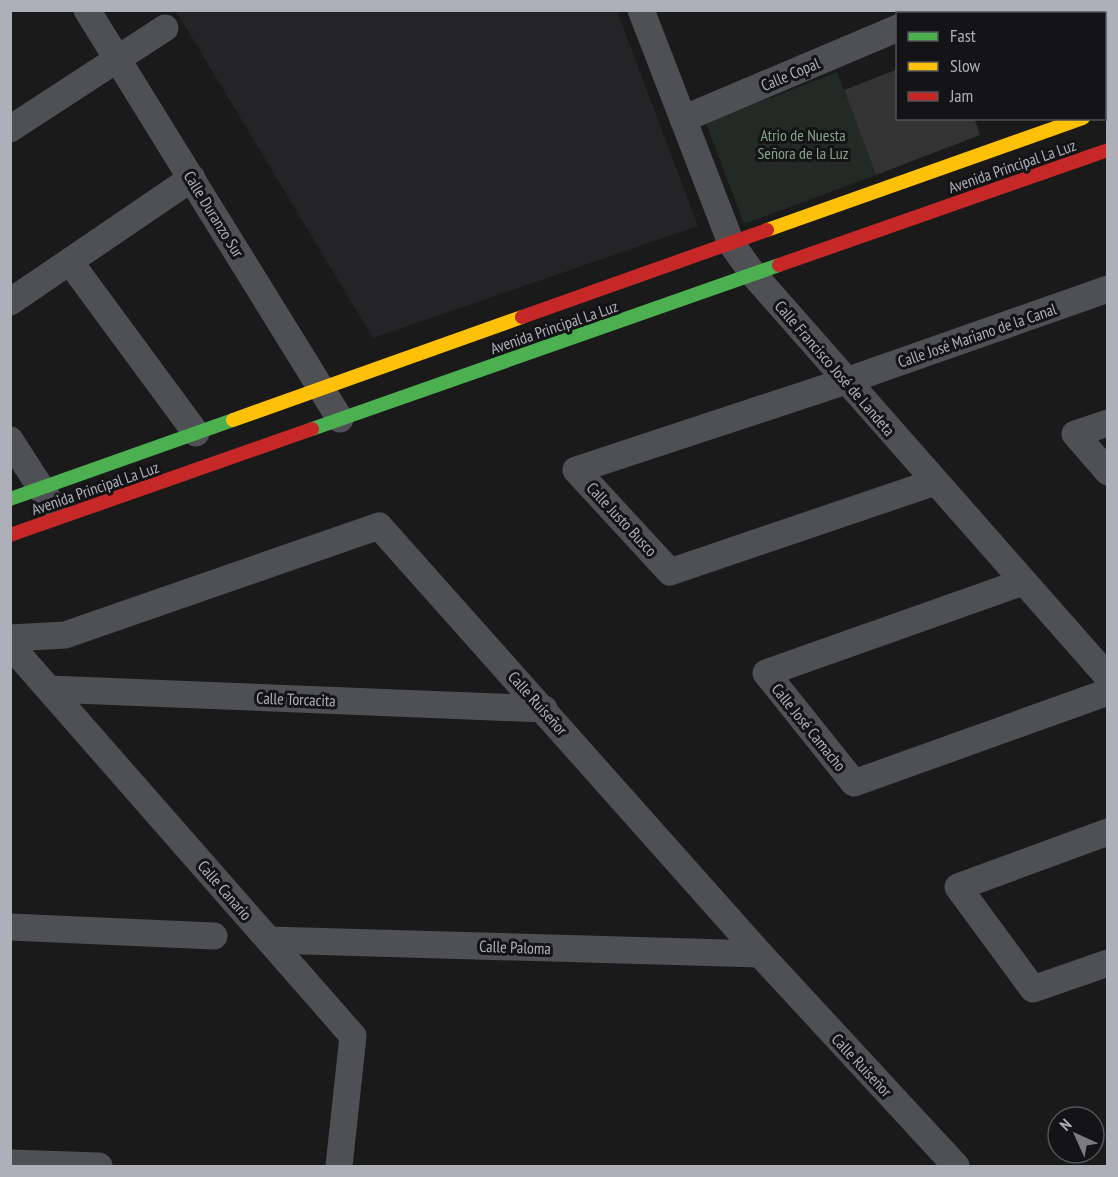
<svg xmlns="http://www.w3.org/2000/svg" width="1118" height="1177" font-family="'PT Sans Narrow',sans-serif">
	<rect width="100%" height="100%" fill="#1a1a1a"/>
	<polygon fill="#242426" points="176,11 617,11 698,226 373,338"/>
	<polygon fill="#232924" points="837,72 876,175 744,224 706,123"/>
	<polygon fill="#333334" points="898,69 898,118 974,118 980,135 876,175 844,90"/>
	<g fill="none" stroke-linecap="round" stroke-linejoin="round">
		<g stroke="#4f5053" stroke-width="27">
			<polyline points="87,10 340,419"/>
			<polyline points="641,10 731,243 753,274 1108,677"/>
			<polyline points="1001,10 1003,14"/>
			<polyline points="933,14 940,10"/>
			<polyline points="683,119 898,28"/>
			<polyline points="10,129 165,28"/>
			<polyline points="70,262 196,433"/>
			<polyline points="10,302 192,178"/>
			<polyline points="1108,423 1075,434 1108,472"/>
			<polyline points="10,440 52,505"/>
			<polyline points="935,482 670,572 576,470 846,381 1108,289"/>
			<polyline points="1023,582 766,673 854,783 1108,692"/>
			<polyline points="10,638 65,635 379,526 760,954 956,1166"/>
			<polyline points="10,645 353,1036 339,1166"/>
			<polyline points="49,689 544,709"/>
			<polyline points="1108,832 958,887 1033,989 1108,963"/>
			<polyline points="10,927 214,936"/>
			<polyline points="269,940 760,954"/>
			<polyline points="10,1163 99,1166"/>
		</g>
		<g stroke="#4caf50" stroke-width="14">
			<polyline points="312,429 779,265"/>
			<polyline points="10,499 233,420"/>
		</g>
		<g stroke="#ffc107" stroke-width="14">
			<polyline points="767,230 1083,118"/>
			<polyline points="233,420 522,317"/>
		</g>
		<g stroke="#c62828" stroke-width="14">
			<polyline points="779,265 1108,150"/>
			<polyline points="522,317 767,230"/>
			<polyline points="10,535 312,429"/>
		</g>
	</g>
	<g text-anchor="middle" stroke-width="6" stroke-linejoin="round" paint-order="stroke">
		<g font-size="16" fill="#adb0b9" stroke="#141416">
			<text transform="translate(790 74) rotate(-23)" y="6">Calle Copal</text>
			<text transform="translate(1012 166) rotate(-19)" y="6">Avenida Principal La Luz</text>
			<text transform="translate(214 214) rotate(58)" y="6">Calle Duranzo Sur</text>
			<text transform="translate(554 327) rotate(-19)" y="6">Avenida Principal La Luz</text>
			<text transform="translate(977 335) rotate(-19)" y="6">Calle José Mariano de la Canal</text>
			<text transform="translate(835 368) rotate(49)" y="6">Calle Francisco José de Landeta</text>
			<text transform="translate(95 488) rotate(-19)" y="6">Avenida Principal La Luz</text>
			<text transform="translate(622 519) rotate(47)" y="6">Calle Justo Busco</text>
			<text transform="translate(296 699) rotate(2)" y="6">Calle Torcacita</text>
			<text transform="translate(538 703) rotate(48)" y="6">Calle Ruiseñor</text>
			<text transform="translate(809 727) rotate(51)" y="6">Calle José Camacho</text>
			<text transform="translate(225 890) rotate(49)" y="6">Calle Canario</text>
			<text transform="translate(515 947) rotate(2)" y="6">Calle Paloma</text>
			<text transform="translate(862 1065) rotate(47)" y="6">Calle Ruiseñor</text>
		</g>
		<g font-size="16" fill="#86a289" stroke="#141416">
			<text x="803" y="141">Atrio de Nuesta<tspan x="803" dy="18">Señora de la Luz</tspan></text>
		</g>
	</g>
	<rect width="1118" height="1177" fill="none" stroke="#adb0b9" stroke-width="24"/>
	<rect x="896" y="12" width="210" height="108" fill="#141416" stroke="#515257" stroke-width="1.5"/>
	<rect x="908" y="32" width="30" height="9" fill="#4caf50" stroke="#515257" stroke-width="1.5"/>
	<text x="950" y="42" font-size="18" fill="#adb0b9">Fast</text>
	<rect x="908" y="62" width="30" height="9" fill="#ffc107" stroke="#515257" stroke-width="1.5"/>
	<text x="950" y="72" font-size="18" fill="#adb0b9">Slow</text>
	<rect x="908" y="92" width="30" height="9" fill="#c62828" stroke="#515257" stroke-width="1.5"/>
	<text x="950" y="102" font-size="18" fill="#adb0b9">Jam</text>
	<g transform="translate(1076 1135) rotate(315)"><circle r="28" fill="#141416" stroke="#515257" stroke-width="1.5"/>
	<path d="M0-4.5L10 22L0 15L-10 22Z" fill="#7a7c81"/>
	<text y="-9" font-size="16" font-weight="bold" text-anchor="middle" fill="#adb0b9">N</text>
	</g>
</svg>
